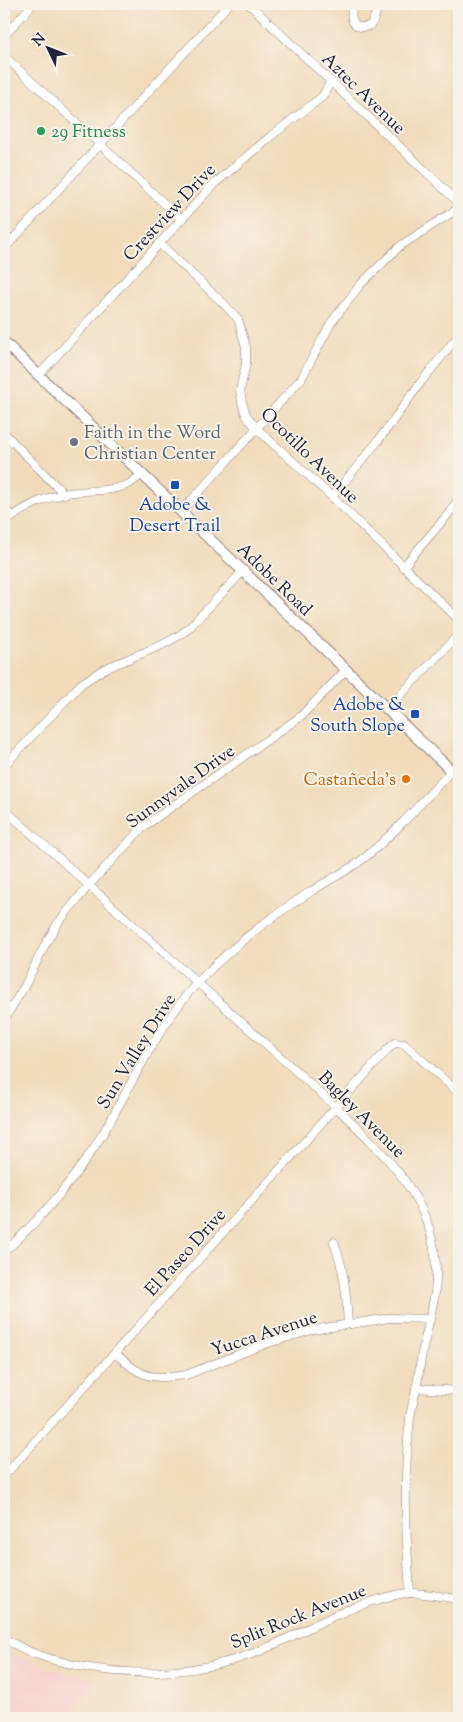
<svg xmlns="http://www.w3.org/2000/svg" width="463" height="1722" font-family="'Sorts Mill Goudy',serif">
	<rect width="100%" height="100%" fill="#f7f3e8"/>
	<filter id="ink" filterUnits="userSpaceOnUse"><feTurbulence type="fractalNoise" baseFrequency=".02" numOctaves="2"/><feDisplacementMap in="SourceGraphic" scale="10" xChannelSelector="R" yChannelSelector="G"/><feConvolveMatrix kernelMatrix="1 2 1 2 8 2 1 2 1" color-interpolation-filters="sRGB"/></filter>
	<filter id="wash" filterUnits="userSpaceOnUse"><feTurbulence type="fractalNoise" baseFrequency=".0096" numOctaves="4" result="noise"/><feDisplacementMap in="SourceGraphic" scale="20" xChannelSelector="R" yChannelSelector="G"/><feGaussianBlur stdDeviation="1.12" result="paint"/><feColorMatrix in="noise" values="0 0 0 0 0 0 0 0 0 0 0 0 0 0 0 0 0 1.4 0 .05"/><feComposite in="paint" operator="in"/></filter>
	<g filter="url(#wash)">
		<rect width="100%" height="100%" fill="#f1dbbb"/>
		<polygon fill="#f7d0ce" points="4,1650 53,1670 98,1680 64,1718 4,1718"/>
	</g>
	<g filter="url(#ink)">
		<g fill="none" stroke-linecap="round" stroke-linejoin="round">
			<defs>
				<g id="minor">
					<polyline points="249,4 459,203"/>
					<path d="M353,4C351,12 349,25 361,27C363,27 367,27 369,26C375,22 376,10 378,4"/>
					<polyline points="4,36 33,4"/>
					<polyline points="4,56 181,219"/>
					<polyline points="159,243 224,304 238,319 246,347 246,364 240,390 242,402 246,415 257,429 332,497 459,620"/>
					<polyline points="4,249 229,4"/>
					<polyline points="39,375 213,185 271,136 322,97 331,81"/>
					<polyline points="4,433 64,494"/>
					<polyline points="332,497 378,441 421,382 459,335"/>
					<polyline points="4,508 12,516"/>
					<polyline points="181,512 301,379 331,323 360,285 400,246 459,208"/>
					<path d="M4,524C20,509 42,499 63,494C84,489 110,493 129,484C134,481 138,477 142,474"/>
					<polyline points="403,567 450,512 459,498"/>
					<polyline points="387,709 459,634"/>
					<polyline points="4,766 81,684 104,669 162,645 175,638 188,629 243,571"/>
					<path d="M4,809L336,1107C390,1159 445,1209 435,1292C432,1311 427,1330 423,1348C420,1362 419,1376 416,1389C414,1399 411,1409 410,1419C403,1477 406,1535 410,1593"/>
					<polyline points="4,1020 24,987 47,941 58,923 89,885 143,827 300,717 346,670"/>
					<path d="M334,1242C345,1272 346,1292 348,1324"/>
					<path d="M4,1252C43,1217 78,1175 105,1130C134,1080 158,1026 197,983C231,947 270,917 312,891C328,880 348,871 363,859C395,833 423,801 451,771"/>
					<path d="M115,1353C122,1359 130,1367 138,1371C152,1380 170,1377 186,1375L265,1344L312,1330L389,1318L430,1319"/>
					<polyline points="416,1388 459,1391"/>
					<polyline points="4,1476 389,1048 395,1043 404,1044 459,1093"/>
					<path d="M4,1639C15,1644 26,1651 38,1655C110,1679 192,1679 262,1650C300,1634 337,1611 377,1600C387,1597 399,1593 410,1593C426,1593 443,1597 459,1599"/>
				</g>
				<polyline id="major" points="4,342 459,778"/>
			</defs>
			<use href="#minor" stroke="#8a7e7b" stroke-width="9"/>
			<use href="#major" stroke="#8a7e7b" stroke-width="12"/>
			<use href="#minor" stroke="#fff" stroke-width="8"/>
			<use href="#major" stroke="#fff" stroke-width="10"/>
		</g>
	</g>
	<circle fill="#2e9e5b" stroke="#f7f3e8" stroke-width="2" cx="41" cy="131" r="5"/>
	<circle fill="#6b7280" stroke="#f7f3e8" stroke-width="2" cx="74" cy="442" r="5"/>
	<g fill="#1a4fb4" stroke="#f7f3e8" stroke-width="2">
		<rect x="170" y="480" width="10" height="10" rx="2.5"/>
		<rect x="410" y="709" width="10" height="10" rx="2.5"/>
	</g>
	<circle fill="#e8710a" stroke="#f7f3e8" stroke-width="2" cx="406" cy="779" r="5"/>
	<g text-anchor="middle" stroke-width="4" stroke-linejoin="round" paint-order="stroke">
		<g font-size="18" fill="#22223b" stroke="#f7f3e8">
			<text transform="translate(364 93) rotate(44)" y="6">Aztec Avenue</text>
			<text transform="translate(169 212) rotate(-47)" y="6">Crestview Drive</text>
			<text transform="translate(310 455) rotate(44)" y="6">Ocotillo Avenue</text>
			<text transform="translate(275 579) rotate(44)" y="6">Adobe Road</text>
			<text transform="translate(180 786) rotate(-36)" y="6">Sunnyvale Drive</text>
			<text transform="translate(136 1051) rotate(-58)" y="6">Sun Valley Drive</text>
			<text transform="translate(362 1114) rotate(45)" y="6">Bagley Avenue</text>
			<text transform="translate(185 1252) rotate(-48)" y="6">El Paseo Drive</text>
			<text transform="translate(264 1333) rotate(-18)" y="6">Yucca Avenue</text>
			<text transform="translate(298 1616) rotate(-22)" y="6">Split Rock Avenue</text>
		</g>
		<g font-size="18" fill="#27864d" stroke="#f7f3e8" text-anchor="start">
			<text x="51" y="137">29 Fitness</text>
		</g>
		<g font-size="18" fill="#5b616d" stroke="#f7f3e8" text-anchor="start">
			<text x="84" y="438">Faith in the Word<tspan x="84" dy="21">Christian Center</tspan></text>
		</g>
		<g font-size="18" fill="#164399" stroke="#f7f3e8">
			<text x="175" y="510">Adobe &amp;<tspan x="175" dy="21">Desert Trail</tspan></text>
			<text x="405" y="710" text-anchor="end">Adobe &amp;<tspan x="405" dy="21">South Slope</tspan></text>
		</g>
		<g font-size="18" fill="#c56008" stroke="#f7f3e8" text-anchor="end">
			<text x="396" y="785">Castañeda's</text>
		</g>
	</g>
	<rect width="463" height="1722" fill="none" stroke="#f7f3e8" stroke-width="20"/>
	<g transform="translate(48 48) rotate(313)" stroke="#f7f3e8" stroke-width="4" paint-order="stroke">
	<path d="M0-4L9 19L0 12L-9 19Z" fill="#22223b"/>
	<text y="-8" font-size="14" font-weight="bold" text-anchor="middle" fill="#22223b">N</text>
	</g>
</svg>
